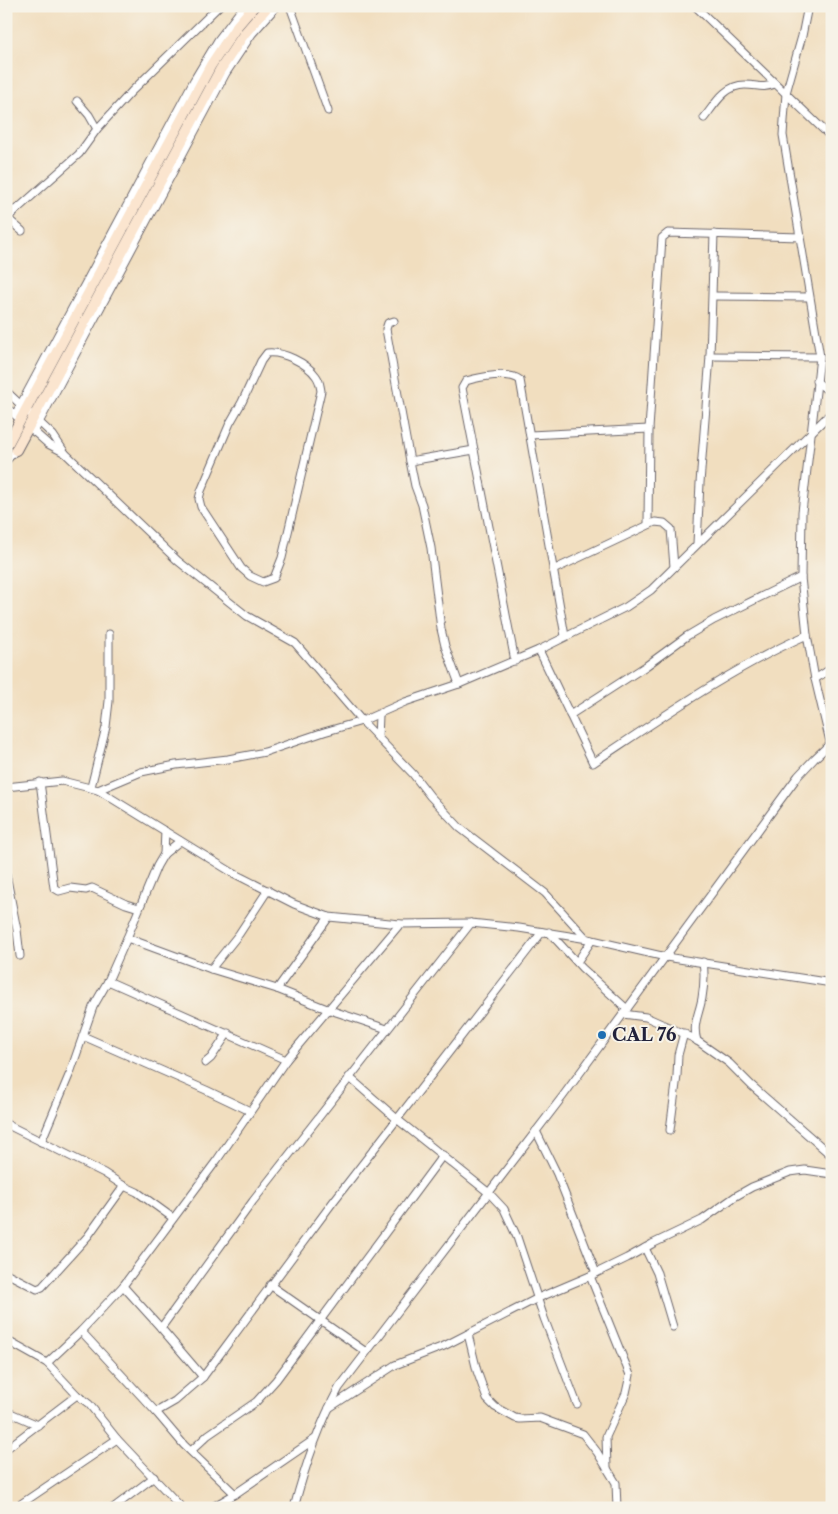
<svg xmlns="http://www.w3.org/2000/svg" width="838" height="1514" font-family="'Libre Caslon Text',serif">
	<rect width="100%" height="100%" fill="#f7f3e8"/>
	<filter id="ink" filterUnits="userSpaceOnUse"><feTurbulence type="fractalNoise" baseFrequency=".02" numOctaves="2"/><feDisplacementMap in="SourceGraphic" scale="10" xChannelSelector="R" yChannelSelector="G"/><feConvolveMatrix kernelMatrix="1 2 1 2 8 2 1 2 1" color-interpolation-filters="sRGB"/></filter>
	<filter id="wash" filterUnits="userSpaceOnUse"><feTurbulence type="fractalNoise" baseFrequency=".0096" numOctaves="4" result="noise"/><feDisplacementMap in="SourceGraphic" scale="20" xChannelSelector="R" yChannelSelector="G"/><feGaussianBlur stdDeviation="1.12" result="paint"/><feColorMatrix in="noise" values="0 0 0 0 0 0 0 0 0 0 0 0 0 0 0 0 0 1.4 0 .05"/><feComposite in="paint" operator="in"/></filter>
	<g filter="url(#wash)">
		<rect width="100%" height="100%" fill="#f1debf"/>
	</g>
	<g filter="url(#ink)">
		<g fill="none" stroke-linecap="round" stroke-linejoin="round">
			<defs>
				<g id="street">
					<polyline points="290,6 328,111"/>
					<polyline points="695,6 832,138"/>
					<polyline points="808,6 802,36 786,93 783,135 820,357 802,512 801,577 807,635 815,679 831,746"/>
					<polyline points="77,101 89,115 97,129 132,91 219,6"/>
					<path d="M704,118C715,104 725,85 745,85C759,85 761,89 775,84"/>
					<polyline points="6,206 14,211"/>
					<polyline points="7,218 22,231"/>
					<polyline points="6,219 79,154 97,129"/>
					<polyline points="713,296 809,297"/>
					<polyline points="394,321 388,323 386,329 410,461 415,486 422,505 431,548 441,629 445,646 459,684"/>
					<path d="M267,353C282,351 307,363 316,376C320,381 320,386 321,391L282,558L274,578L263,582L250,576L241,568L201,507L199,499L201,491L230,423L242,402L261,361Z"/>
					<polyline points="710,356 820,357"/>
					<polyline points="816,381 827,390 832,392"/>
					<polyline points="6,391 53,435 65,453 178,561 247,616 295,643 362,721 413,774 430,796 460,828 545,893 587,939"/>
					<polyline points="6,407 17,417"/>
					<polyline points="15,415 194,80 218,40 244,6"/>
					<polyline points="31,429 48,444 65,453"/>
					<polyline points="34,432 226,73 252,34 277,6"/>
					<polyline points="530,435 649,429"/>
					<polyline points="6,461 16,450"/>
					<polyline points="410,461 474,450"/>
					<polyline points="648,524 649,429 662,238 668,233 801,237"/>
					<polyline points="697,544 700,483 710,356 714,234"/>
					<polyline points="553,570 655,522 664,523 671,529 674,567"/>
					<path d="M539,650L593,763C661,718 732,668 807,635"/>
					<path d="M515,661L462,388L466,381C480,377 508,371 520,380L565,636"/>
					<polyline points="815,679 832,668"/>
					<polyline points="570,715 646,666 687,636 714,620 801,577"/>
					<polyline points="378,738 379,715"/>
					<polyline points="40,782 54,888 59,891 70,888 86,890 92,888 126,904 139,908"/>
					<polyline points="6,787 62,781 98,790 233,873 294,904 329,917 400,924 471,923 519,928 588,939 666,957 832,983"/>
					<polyline points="91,787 106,727 109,701 109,634"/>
					<polyline points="98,790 141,772 176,765 228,759 265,752 324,732 362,721 405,702 459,684 539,650 626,607 651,590 832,412"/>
					<polyline points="164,854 180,841"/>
					<polyline points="6,874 17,930 20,956"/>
					<polyline points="549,932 582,968 627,1009"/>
					<polyline points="127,938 211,969 277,989 327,1009 387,1029"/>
					<polyline points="577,962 592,940"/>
					<polyline points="211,969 239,934 268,890"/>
					<polyline points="108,981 286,1060"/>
					<polyline points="277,989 329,917"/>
					<polyline points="623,1014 646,1017 693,1038 729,1063 751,1085 832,1156"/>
					<polyline points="83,1036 206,1090 250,1111"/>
					<path d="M697,1041C692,1024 699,1015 702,998C704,986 705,974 703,962"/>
					<polyline points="205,1063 211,1058 228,1033"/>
					<polyline points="349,1077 398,1120 489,1193 504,1209 517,1237 544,1318 577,1404"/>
					<polyline points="6,1124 104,1173 124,1186 137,1192 173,1218"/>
					<polyline points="670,1130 677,1076 678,1055 684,1033"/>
					<polyline points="536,1131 557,1174 596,1273"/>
					<polyline points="41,1142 70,1073 93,1007 108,981 127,938 157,866 164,854 165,831"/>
					<polyline points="645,1248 657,1273 673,1327"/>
					<polyline points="6,1273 37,1289 42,1287 88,1236 124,1186"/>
					<polyline points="590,1276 630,1375 626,1393 606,1437 607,1468"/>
					<polyline points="270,1285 366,1352"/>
					<polyline points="123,1286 161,1328 203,1377"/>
					<polyline points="161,1328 253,1201 471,923"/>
					<polyline points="81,1331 156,1412 184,1445 235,1494"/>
					<polyline points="468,1334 477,1371 487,1399 495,1407 515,1418 520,1419 540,1418 583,1434 597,1452 616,1483 617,1508"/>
					<polyline points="6,1340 47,1363 77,1395 89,1404 117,1439 182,1508"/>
					<polyline points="47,1363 81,1331 123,1286 217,1160 286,1060 400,924"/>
					<polyline points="329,1408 395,1365 444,1346 538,1298 590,1276 627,1258 652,1244 702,1220 736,1196 752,1187 790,1172 805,1170 832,1174"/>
					<polyline points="6,1411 38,1425"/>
					<polyline points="156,1412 175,1401 203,1377 333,1202 542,932"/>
					<polyline points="6,1449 77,1395"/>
					<polyline points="191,1451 208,1435 256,1402 276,1380 443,1155"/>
					<polyline points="15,1508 117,1439"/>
					<polyline points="113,1508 154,1477"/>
					<polyline points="211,1508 235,1494 315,1439"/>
					<path d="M294,1508C305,1466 318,1427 339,1388L563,1096L798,776L814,759L832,742"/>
				</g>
				<g id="secondary">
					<polyline points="8,443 211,65 237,26 254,6"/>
					<polyline points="16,450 220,70 244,34 268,6"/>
				</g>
			</defs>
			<use href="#street" stroke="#6a6469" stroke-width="9"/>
			<use href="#secondary" stroke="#6a6469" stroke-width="12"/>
			<use href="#street" stroke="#fff" stroke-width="7"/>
			<use href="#secondary" stroke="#fbe5cf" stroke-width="10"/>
		</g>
	</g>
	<circle fill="#1f6fb2" stroke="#f7f3e8" stroke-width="2" cx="602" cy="1035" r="5"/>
	<g text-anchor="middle" stroke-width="4" stroke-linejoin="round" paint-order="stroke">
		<g font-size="18" font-weight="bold" fill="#22223b" stroke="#f7f3e8" text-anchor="start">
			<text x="612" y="1041">CAL 76</text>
		</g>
	</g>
	<rect width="838" height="1514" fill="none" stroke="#f7f3e8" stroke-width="25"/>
</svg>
